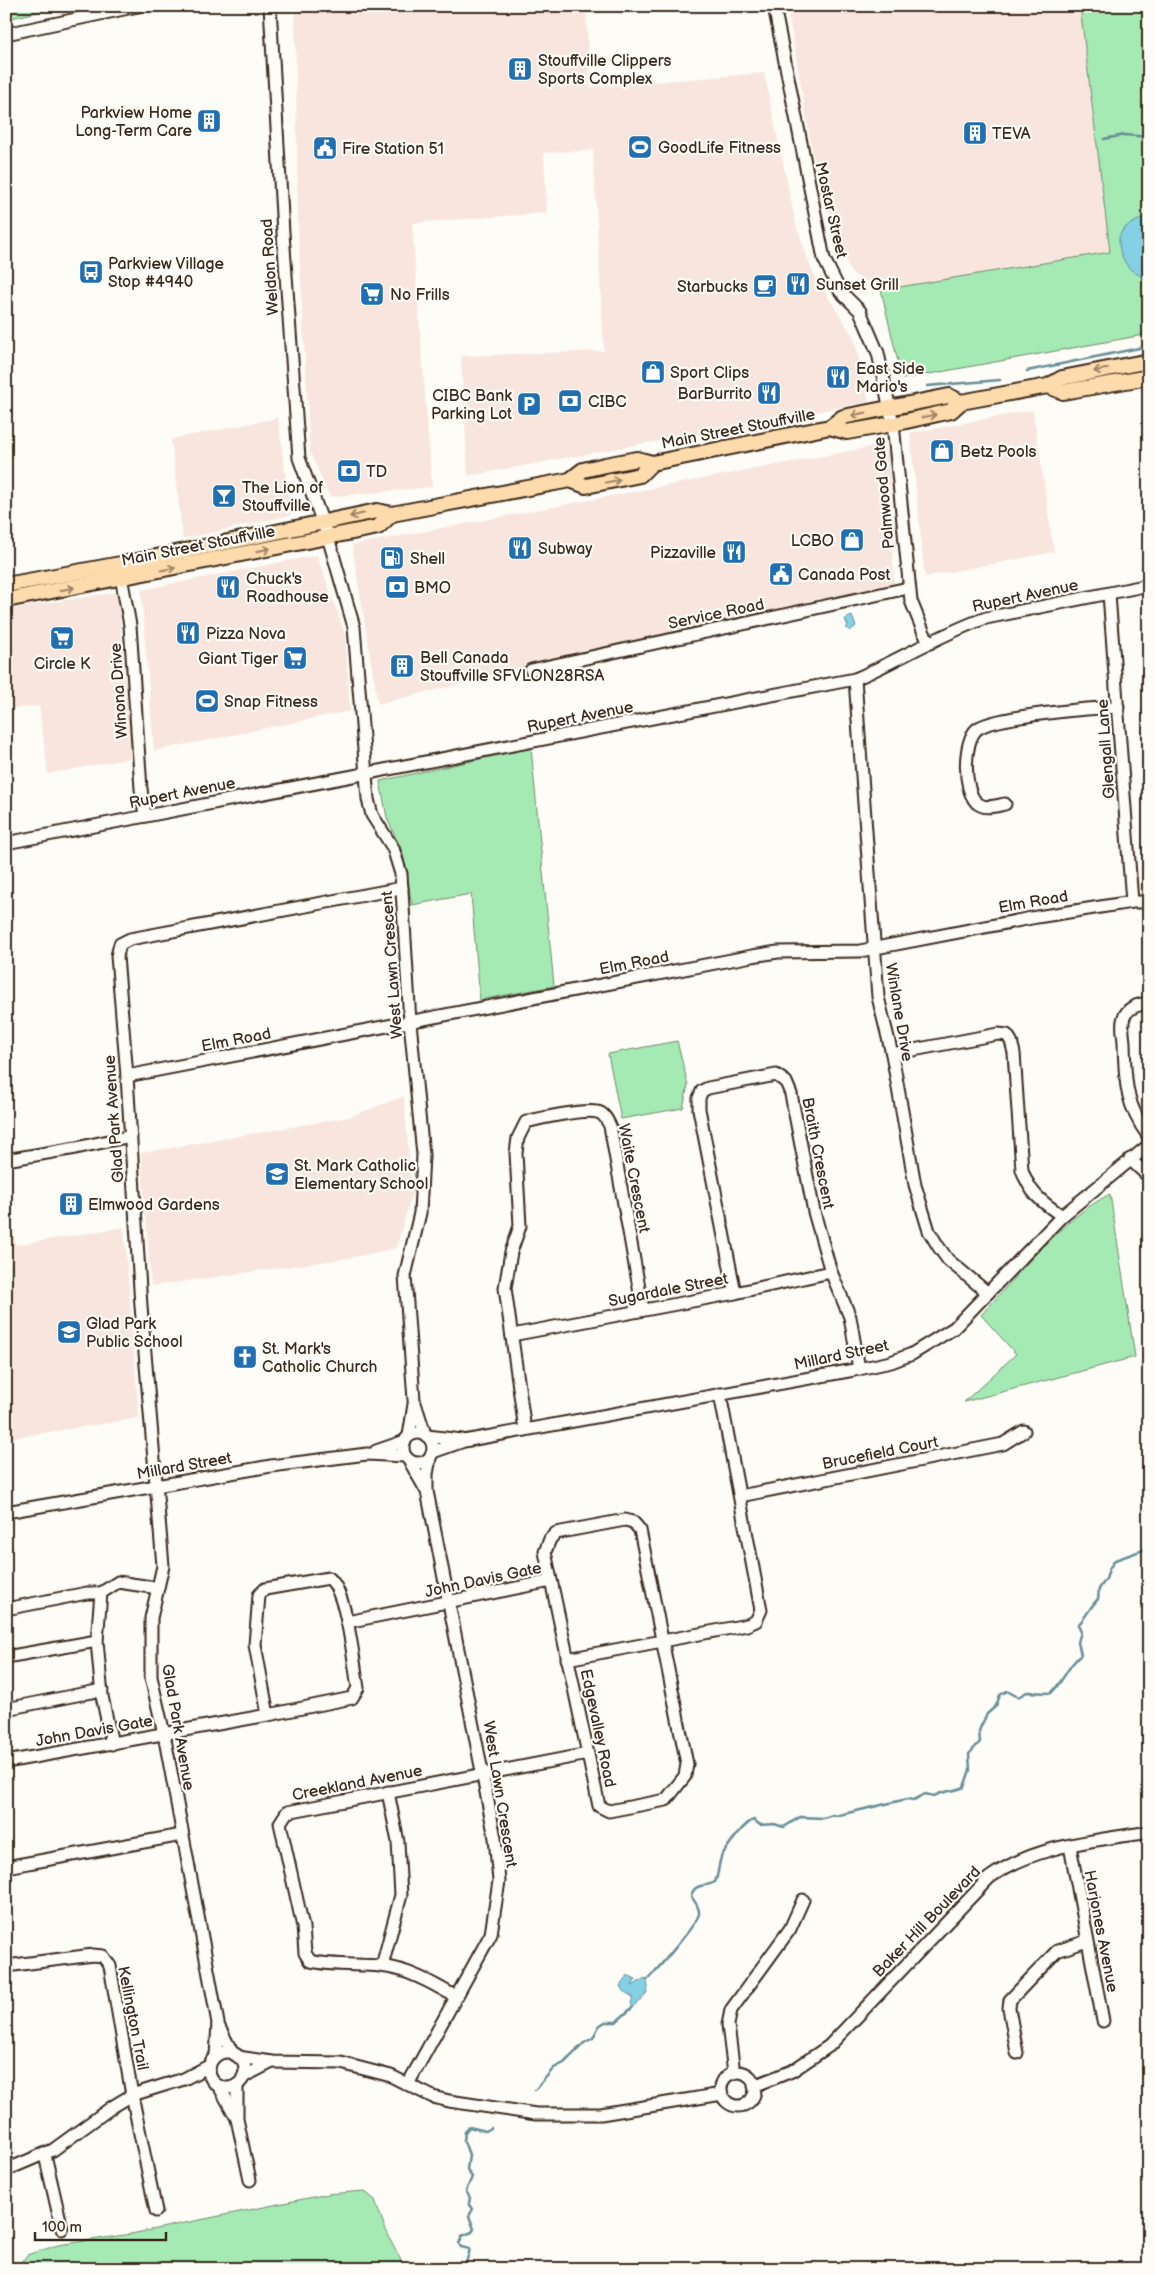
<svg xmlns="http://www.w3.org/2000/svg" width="1155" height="2275" font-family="'Balsamiq Sans',sans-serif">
	<rect width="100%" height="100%" fill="#fdfcf7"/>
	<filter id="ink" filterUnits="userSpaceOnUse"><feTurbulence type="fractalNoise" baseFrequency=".02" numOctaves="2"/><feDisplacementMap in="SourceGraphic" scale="10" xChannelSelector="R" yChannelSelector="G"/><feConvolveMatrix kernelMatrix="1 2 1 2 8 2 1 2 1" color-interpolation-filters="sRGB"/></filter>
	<g filter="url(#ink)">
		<g fill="#f8e6de">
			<polygon points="295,6 586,6 590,87 764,73 796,225 812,271 854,338 869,402 468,476 461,356 604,351 593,150 544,153 547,213 412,223 432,487 330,497 310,452 298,228"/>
			<polygon points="787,6 1080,6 1110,252 881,290 850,272 817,179"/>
			<polygon points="1033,410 1054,552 925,577 910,433"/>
			<polygon points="278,418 291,515 183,539 171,439"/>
			<polygon points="881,445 889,452 894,583 688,629 378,704 352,545"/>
			<polygon points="317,555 345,634 350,711 154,751 141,590"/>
			<polygon points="118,592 132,758 48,774 39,706 6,709 6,609"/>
			<polygon points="404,1096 412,1195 396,1248 350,1258 151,1286 141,1153 349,1117"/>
			<polygon points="11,1227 16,1245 124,1227 139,1418 6,1439 6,1228"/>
		</g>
		<g fill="#a5e9b5" stroke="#708a6a">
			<polygon points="6,6 51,6 52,9 6,19"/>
			<polygon points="1080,6 1149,6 1149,334 902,379 881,290 1110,252"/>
			<polygon points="531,748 554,986 480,1000 471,894 412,905 403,854 387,818 380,781"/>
			<polygon points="677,1041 688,1085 683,1108 621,1119 608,1054"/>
			<path d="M1110,1194L1135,1357L964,1402L1016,1354L981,1315C1020,1273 1058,1221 1110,1194Z"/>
			<polygon points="8,1249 12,1279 6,1279 6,1250"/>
			<polygon points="364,2191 375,2200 385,2228 405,2269 17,2269 27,2255 58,2245 131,2234 328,2194"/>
		</g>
		<g fill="#84d0e4" stroke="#678e95">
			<path d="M1149,216V279C1142,277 1137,274 1131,270C1123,263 1114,241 1122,231C1128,223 1140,220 1149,216Z"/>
			<polygon points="852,616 856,626 850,631 846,628 848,626 845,619"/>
			<path d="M627,1975L636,1979L632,1986L645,1978C654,1993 641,1998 633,2007L631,2003L633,1997L623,1991L620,1986Z"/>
		</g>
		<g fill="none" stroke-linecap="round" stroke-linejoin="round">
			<g stroke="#678e95" stroke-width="2.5">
				<polyline points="1104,139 1125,135 1149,137"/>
				<polyline points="1027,371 1149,346"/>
				<polyline points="927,386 1000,380"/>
				<path d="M647,1980C657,1970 696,1925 699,1914C700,1907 694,1901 691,1896C695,1882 705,1888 715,1882C719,1874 718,1863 722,1855C728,1846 745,1822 754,1820L760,1825L774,1824L784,1827L800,1817L823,1818L833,1815L835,1816L907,1799L914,1800L925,1794L934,1796C944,1790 953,1792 964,1787L970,1770L969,1754L980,1742L979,1731L981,1726L987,1714L996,1706L1000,1695L1007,1691L1018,1697L1027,1692L1051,1693C1063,1682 1068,1665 1081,1655L1078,1642L1081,1632L1078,1625C1086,1617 1090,1607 1098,1599L1099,1589L1106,1579L1109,1569L1115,1560L1149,1548"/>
				<polyline points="535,2090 554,2068 564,2063 584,2043 593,2038 599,2026 605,2022 616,2022 633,2007"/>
				<polyline points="468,2269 466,2263 470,2249 461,2247 459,2244 462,2236 472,2232 474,2229 469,2216 473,2209 469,2203 470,2198 466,2191 472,2177 467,2170 469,2155 464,2141 465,2132 469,2127 486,2131 491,2128"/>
			</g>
			<defs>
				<g id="minor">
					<polyline points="270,6 283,233 299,458 328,537 354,627 368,799 372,815 393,848 401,874 410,1022 423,1155 420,1213 405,1276 414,1400 425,1434"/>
					<polyline points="774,6 824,259 840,291 860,311 878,353 893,424 911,601 924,633 930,643"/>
					<polyline points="6,34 138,6"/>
					<polyline points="120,571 130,625 141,789 145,816"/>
					<polyline points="1109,594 1132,902"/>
					<polyline points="531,670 908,588"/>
					<polyline points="855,679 878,997 892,1054 915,1185 929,1231 938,1246 948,1260 988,1293"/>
					<path d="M1005,804C995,806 984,810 976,802C963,789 963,741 977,729C994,716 1093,708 1118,707"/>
					<path d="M6,843L855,679C899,660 942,633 986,618L1149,585"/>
					<path d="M1149,1003C1140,1004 1130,1006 1125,1015C1121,1022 1123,1033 1124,1042C1125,1080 1125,1105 1149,1137"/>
					<path d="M892,1054L998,1034L1007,1035L1011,1041L1014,1053L1022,1170C1031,1195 1041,1201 1062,1216"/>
					<polyline points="127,1076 752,956 778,952 860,951 1037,917 1132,902 1149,902"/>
					<polyline points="1130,1159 1149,1177"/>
					<polyline points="6,1160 76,1148 131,1136"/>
					<polyline points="735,1293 699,1109 699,1098 702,1091 708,1088 776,1075 786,1082 791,1094 814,1212 831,1272 850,1317 859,1369"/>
					<polyline points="512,1335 735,1293 831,1272"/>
					<path d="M525,1430L505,1288L511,1252L520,1226L516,1153L518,1138L526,1122C541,1118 583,1109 597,1112C604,1113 607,1120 610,1126L643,1310"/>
					<circle cx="418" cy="1448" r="15"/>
					<polyline points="409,1436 414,1404"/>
					<polyline points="427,1436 462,1440"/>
					<polyline points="376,1451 405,1441"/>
					<polyline points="433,1452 464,1441 854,1370 891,1362 912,1354 954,1328 1062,1216 1149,1145"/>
					<polyline points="409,1460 426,1490"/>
					<polyline points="740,1496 1003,1444 1024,1431"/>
					<polyline points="6,1512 271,1466 367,1454 405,1456"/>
					<polygon points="625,1520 633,1522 640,1530 687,1764 685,1776 666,1800 609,1811 599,1806 545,1552 550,1539 556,1533"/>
					<polyline points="6,1609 87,1593 101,1593"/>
					<polyline points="347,1622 551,1581"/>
					<polyline points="6,1657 97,1641"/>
					<polyline points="567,1659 747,1625 756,1621 761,1610 720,1394"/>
					<polyline points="6,1709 102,1690"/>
					<polyline points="112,1744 102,1696 97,1641 101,1593 118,1582 158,1588"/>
					<path d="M6,1762L268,1715L352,1698L358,1688C354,1664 347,1592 329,1578L265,1589L259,1595L255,1645L268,1715"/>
					<polyline points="1070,1846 1103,2021"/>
					<polyline points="6,1867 182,1835"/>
					<polyline points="6,1966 93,1955 103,1956 110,1966 132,2095 156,2211"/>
					<polyline points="382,1966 401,1895 398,1842 388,1792"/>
					<path d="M456,1997C434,1984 406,1968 380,1966C357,1964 333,1966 310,1961L305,1953L303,1927L280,1823L287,1812L588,1754"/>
					<polyline points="218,2025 233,2054"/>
					<circle cx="227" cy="2070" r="18"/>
					<polyline points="1017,2053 1009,2008 1010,2000 1057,1951 1087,1941"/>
					<polyline points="216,2056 218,2023 164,1734 151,1677 151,1618 163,1566 141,1306 127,1076 117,956 120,944 130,939 402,888"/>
					<polyline points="238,2057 272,2062 341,2063 391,2076 433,2097 449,2101 536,2114 601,2114 722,2094"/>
					<circle cx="738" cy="2089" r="17"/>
					<polyline points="734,2073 728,2025 731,2010 790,1929 803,1900"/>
					<polyline points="243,2077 272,2062"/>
					<polyline points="408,2084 491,1934 499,1881 495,1838 427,1491 427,1474 430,1458"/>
					<polyline points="237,2085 237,2119 250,2180"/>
					<polyline points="219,2086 236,2117"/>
					<path d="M754,2086L792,2071L829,2046L989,1878C1035,1845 1094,1841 1149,1832"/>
					<polyline points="45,2155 62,2229"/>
					<polyline points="6,2170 53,2150 112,2107 132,2095 184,2079 209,2066"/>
				</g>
				<g id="major">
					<polyline points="1048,386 1063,392 1149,377"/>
					<polyline points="830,427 847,432 893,424 951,411 961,402 1048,386 1062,378 1149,361"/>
					<polyline points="570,480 586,486 640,475 652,463"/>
					<polyline points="6,585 137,561 377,511 392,514 570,480 583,470 605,465 637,459 652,463 830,427 843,417 949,396 961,402"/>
					<polyline points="6,600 378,527 392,514"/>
				</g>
			</defs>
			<use href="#minor" stroke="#3b2a1e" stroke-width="15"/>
			<use href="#major" stroke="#3b2a1e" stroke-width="18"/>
			<use href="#minor" stroke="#fdfcf7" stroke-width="11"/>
			<use href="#major" stroke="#fedbac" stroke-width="14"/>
		</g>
		<defs><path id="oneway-shaft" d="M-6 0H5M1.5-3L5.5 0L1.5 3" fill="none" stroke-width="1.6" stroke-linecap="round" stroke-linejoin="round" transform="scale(1.25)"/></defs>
		<g stroke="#9c8265">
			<use href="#oneway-shaft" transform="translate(1101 370) rotate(169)"/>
			<use href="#oneway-shaft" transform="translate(859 414) rotate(169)"/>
			<use href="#oneway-shaft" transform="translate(929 416) rotate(-13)"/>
			<use href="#oneway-shaft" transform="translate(613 481) rotate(-11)"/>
			<use href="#oneway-shaft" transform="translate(357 515) rotate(167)"/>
			<use href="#oneway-shaft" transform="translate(263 550) rotate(-11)"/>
			<use href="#oneway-shaft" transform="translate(168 569) rotate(-12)"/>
			<use href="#oneway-shaft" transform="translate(67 589) rotate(-11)"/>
		</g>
	</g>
	<defs>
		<symbol id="building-square" viewBox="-11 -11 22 22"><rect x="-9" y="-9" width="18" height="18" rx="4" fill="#1f6fb2" stroke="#fdfcf7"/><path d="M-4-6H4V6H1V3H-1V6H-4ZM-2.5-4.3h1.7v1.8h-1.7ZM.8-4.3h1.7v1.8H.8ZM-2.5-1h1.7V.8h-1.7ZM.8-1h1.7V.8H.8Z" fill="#fff"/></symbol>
		<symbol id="stadium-square" viewBox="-11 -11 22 22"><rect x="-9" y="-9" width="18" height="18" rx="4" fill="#1f6fb2" stroke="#fdfcf7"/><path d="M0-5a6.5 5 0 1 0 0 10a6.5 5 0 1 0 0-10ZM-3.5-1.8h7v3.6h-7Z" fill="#fff"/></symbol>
		<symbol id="civic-square" viewBox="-11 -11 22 22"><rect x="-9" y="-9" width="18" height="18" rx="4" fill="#1f6fb2" stroke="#fdfcf7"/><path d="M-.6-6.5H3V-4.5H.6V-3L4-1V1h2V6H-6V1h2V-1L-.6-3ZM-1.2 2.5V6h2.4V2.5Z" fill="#fff"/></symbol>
		<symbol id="bus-square" viewBox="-11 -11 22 22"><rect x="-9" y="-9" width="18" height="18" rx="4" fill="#1f6fb2" stroke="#fdfcf7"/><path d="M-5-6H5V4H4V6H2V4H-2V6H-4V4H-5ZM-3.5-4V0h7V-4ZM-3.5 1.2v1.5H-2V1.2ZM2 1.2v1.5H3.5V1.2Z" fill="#fff"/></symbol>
		<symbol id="restaurant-square" viewBox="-11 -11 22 22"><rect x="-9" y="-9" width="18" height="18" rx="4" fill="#1f6fb2" stroke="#fdfcf7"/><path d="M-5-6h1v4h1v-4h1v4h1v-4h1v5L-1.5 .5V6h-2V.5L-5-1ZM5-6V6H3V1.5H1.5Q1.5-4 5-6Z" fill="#fff"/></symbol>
		<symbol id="cafe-square" viewBox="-11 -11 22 22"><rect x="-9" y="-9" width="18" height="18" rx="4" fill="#1f6fb2" stroke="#fdfcf7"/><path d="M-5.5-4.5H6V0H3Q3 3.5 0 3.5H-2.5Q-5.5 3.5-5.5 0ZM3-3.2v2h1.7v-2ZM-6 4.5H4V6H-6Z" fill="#fff"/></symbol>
		<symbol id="supermarket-square" viewBox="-11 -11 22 22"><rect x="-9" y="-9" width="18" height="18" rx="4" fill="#1f6fb2" stroke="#fdfcf7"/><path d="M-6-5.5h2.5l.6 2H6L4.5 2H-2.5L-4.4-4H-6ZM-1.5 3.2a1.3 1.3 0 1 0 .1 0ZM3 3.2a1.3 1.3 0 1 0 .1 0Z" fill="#fff"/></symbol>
		<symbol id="shop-square" viewBox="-11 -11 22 22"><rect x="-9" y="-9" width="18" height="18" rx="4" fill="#1f6fb2" stroke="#fdfcf7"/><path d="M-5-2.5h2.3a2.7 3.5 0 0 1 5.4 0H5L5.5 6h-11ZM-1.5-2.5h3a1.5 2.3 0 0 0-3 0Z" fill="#fff"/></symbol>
		<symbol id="bank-square" viewBox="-11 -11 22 22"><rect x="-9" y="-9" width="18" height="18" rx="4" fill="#1f6fb2" stroke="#fdfcf7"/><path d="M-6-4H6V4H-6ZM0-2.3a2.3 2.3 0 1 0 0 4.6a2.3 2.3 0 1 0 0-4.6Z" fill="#fff"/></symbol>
		<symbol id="parking-square" viewBox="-11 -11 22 22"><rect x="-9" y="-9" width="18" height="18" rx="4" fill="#1f6fb2" stroke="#fdfcf7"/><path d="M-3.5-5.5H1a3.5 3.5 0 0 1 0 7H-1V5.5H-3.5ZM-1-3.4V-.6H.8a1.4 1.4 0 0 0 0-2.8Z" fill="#fff"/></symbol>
		<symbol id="bar-square" viewBox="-11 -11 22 22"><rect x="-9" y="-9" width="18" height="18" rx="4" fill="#1f6fb2" stroke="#fdfcf7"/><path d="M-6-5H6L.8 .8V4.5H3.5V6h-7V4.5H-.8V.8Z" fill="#fff"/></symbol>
		<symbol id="fuel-square" viewBox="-11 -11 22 22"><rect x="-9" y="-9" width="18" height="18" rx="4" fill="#1f6fb2" stroke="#fdfcf7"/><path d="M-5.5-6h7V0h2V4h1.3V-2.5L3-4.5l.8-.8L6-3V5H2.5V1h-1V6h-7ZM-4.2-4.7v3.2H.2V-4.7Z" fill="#fff"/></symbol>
		<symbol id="school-square" viewBox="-11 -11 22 22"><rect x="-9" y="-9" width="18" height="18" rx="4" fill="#1f6fb2" stroke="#fdfcf7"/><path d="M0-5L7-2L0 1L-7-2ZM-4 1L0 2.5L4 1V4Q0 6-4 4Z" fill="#fff"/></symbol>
		<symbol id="church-square" viewBox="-11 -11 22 22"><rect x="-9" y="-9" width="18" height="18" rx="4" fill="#1f6fb2" stroke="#fdfcf7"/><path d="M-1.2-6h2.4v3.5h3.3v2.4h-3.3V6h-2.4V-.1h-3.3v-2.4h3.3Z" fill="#fff"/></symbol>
	</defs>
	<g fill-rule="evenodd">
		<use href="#building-square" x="506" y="55" width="28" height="28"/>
		<use href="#building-square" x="195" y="107" width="28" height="28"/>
		<use href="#building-square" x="961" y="119" width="28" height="28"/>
		<use href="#stadium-square" x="626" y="133" width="28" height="28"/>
		<use href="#civic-square" x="311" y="134" width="28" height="28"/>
		<use href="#bus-square" x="77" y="258" width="28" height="28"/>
		<use href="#restaurant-square" x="784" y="270" width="28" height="28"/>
		<use href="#cafe-square" x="751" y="272" width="28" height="28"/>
		<use href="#supermarket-square" x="358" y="280" width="28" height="28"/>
		<use href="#shop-square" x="639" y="358" width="28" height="28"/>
		<use href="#restaurant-square" x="824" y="363" width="28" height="28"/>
		<use href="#restaurant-square" x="755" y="379" width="28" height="28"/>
		<use href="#bank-square" x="556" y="387" width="28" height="28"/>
		<use href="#parking-square" x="515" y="390" width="28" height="28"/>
		<use href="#shop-square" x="928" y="437" width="28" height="28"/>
		<use href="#bank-square" x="335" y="457" width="28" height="28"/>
		<use href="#bar-square" x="210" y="482" width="28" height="28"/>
		<use href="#shop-square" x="838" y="526" width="28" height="28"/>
		<use href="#restaurant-square" x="506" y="534" width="28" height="28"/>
		<use href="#restaurant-square" x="720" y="538" width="28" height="28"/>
		<use href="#fuel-square" x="378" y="544" width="28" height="28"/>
		<use href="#civic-square" x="767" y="560" width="28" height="28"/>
		<use href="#restaurant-square" x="214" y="573" width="28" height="28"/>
		<use href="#bank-square" x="383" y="573" width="28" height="28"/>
		<use href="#restaurant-square" x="174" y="619" width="28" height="28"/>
		<use href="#supermarket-square" x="48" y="624" width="28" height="28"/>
		<use href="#supermarket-square" x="281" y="644" width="28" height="28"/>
		<use href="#building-square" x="388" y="652" width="28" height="28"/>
		<use href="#stadium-square" x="193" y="687" width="28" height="28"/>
		<use href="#school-square" x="263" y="1160" width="28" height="28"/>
		<use href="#building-square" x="57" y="1190" width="28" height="28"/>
		<use href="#school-square" x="55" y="1318" width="28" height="28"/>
		<use href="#church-square" x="231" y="1343" width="28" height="28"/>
	</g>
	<g text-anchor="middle" stroke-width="4.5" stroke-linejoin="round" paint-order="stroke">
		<g font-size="16" fill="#3b2a1e" stroke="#fdfcf7" text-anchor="start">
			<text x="538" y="66">Stouffville Clippers<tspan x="538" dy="18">Sports Complex</tspan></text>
			<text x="192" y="118" text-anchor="end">Parkview Home<tspan x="192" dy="18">Long-Term Care</tspan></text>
			<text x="992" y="139">TEVA</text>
			<text x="658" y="153">GoodLife Fitness</text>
			<text x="342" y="154">Fire Station 51</text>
			<text x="108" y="269">Parkview Village<tspan x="108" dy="18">Stop #4940</tspan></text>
			<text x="816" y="290">Sunset Grill</text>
			<text x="748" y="292" text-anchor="end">Starbucks</text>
			<text x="390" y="300">No Frills</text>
			<text x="856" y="374">East Side<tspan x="856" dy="18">Mario's</tspan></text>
			<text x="670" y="378">Sport Clips</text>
			<text x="752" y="399" text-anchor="end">BarBurrito</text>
			<text x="512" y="401" text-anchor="end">CIBC Bank<tspan x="512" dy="18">Parking Lot</tspan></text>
			<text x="588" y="407">CIBC</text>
			<text x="960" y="457">Betz Pools</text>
			<text x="366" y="477">TD</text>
			<text x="242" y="493">The Lion of<tspan x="242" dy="18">Stouffville</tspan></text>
			<text x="834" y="546" text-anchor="end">LCBO</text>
			<text x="538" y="554">Subway</text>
			<text x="716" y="558" text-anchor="end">Pizzaville</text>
			<text x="410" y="564">Shell</text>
			<text x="798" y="580">Canada Post</text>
			<text x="246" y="584">Chuck's<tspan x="246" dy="18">Roadhouse</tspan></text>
			<text x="414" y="593">BMO</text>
			<text x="206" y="639">Pizza Nova</text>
			<text x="420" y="663">Bell Canada<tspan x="420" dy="18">Stouffville SFVLON28RSA</tspan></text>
			<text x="278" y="664" text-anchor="end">Giant Tiger</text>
			<text x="62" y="669" text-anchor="middle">Circle K</text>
			<text x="224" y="707">Snap Fitness</text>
			<text x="294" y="1171">St. Mark Catholic<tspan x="294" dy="18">Elementary School</tspan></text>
			<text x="88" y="1210">Elmwood Gardens</text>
			<text x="86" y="1329">Glad Park<tspan x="86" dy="18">Public School</tspan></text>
			<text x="262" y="1354">St. Mark's<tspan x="262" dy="18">Catholic Church</tspan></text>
		</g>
		<g font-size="16" fill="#3b2a1e" stroke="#fdfcf7">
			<text transform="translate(832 210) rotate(77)" y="6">Mostar Street</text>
			<text transform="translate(269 267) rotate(-94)" y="6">Weldon Road</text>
			<text transform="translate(738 428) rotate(-11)" y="6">Main Street Stouffville</text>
			<text transform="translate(883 493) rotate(-95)" y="6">Palmwood Gate</text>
			<text transform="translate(198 545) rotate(-11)" y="6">Main Street Stouffville</text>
			<text transform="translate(1025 595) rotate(-12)" y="6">Rupert Avenue</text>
			<text transform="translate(716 613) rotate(-12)" y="6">Service Road</text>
			<text transform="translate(118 691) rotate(-94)" y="6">Winona Drive</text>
			<text transform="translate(580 716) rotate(-11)" y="6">Rupert Avenue</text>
			<text transform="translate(1105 749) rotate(-94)" y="6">Glengall Lane</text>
			<text transform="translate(182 792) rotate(-11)" y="6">Rupert Avenue</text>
			<text transform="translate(1033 901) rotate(-10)" y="6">Elm Road</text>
			<text transform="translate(634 962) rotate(-11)" y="6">Elm Road</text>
			<text transform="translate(391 965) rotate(-94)" y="6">West Lawn Crescent</text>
			<text transform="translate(900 1012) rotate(80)" y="6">Winlane Drive</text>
			<text transform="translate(236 1039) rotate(-11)" y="6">Elm Road</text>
			<text transform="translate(113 1119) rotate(-94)" y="6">Glad Park Avenue</text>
			<text transform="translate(819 1153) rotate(79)" y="6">Braith Crescent</text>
			<text transform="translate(635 1178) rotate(79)" y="6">Waite Crescent</text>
			<text transform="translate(668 1289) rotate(-11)" y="6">Sugardale Street</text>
			<text transform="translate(841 1354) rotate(-12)" y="6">Millard Street</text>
			<text transform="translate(880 1452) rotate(-11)" y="6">Brucefield Court</text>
			<text transform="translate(184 1465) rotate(-10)" y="6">Millard Street</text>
			<text transform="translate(483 1579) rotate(-12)" y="6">John Davis Gate</text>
			<text transform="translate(179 1727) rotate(80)" y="6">Glad Park Avenue</text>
			<text transform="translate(599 1728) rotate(78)" y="6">Edgevalley Road</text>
			<text transform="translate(94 1730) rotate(-10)" y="6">John Davis Gate</text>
			<text transform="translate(357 1782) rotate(-11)" y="6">Creekland Avenue</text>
			<text transform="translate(501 1794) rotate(81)" y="6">West Lawn Crescent</text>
			<text transform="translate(926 1921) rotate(-46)" y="6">Baker Hill Boulevard</text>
			<text transform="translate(1102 1931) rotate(79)" y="6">Harjones Avenue</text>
			<text transform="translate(134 2018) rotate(79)" y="6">Kellington Trail</text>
		</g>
	</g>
	<rect width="1155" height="2275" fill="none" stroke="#fdfcf7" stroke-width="25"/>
	<rect x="12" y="12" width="1130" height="2250" fill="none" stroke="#3b2a1e" stroke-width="2" filter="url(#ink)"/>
	<path d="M35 2232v8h131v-8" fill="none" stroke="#3b2a1e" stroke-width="2.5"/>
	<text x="42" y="2232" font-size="15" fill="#3b2a1e" stroke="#fdfcf7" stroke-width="4" paint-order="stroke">100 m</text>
</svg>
